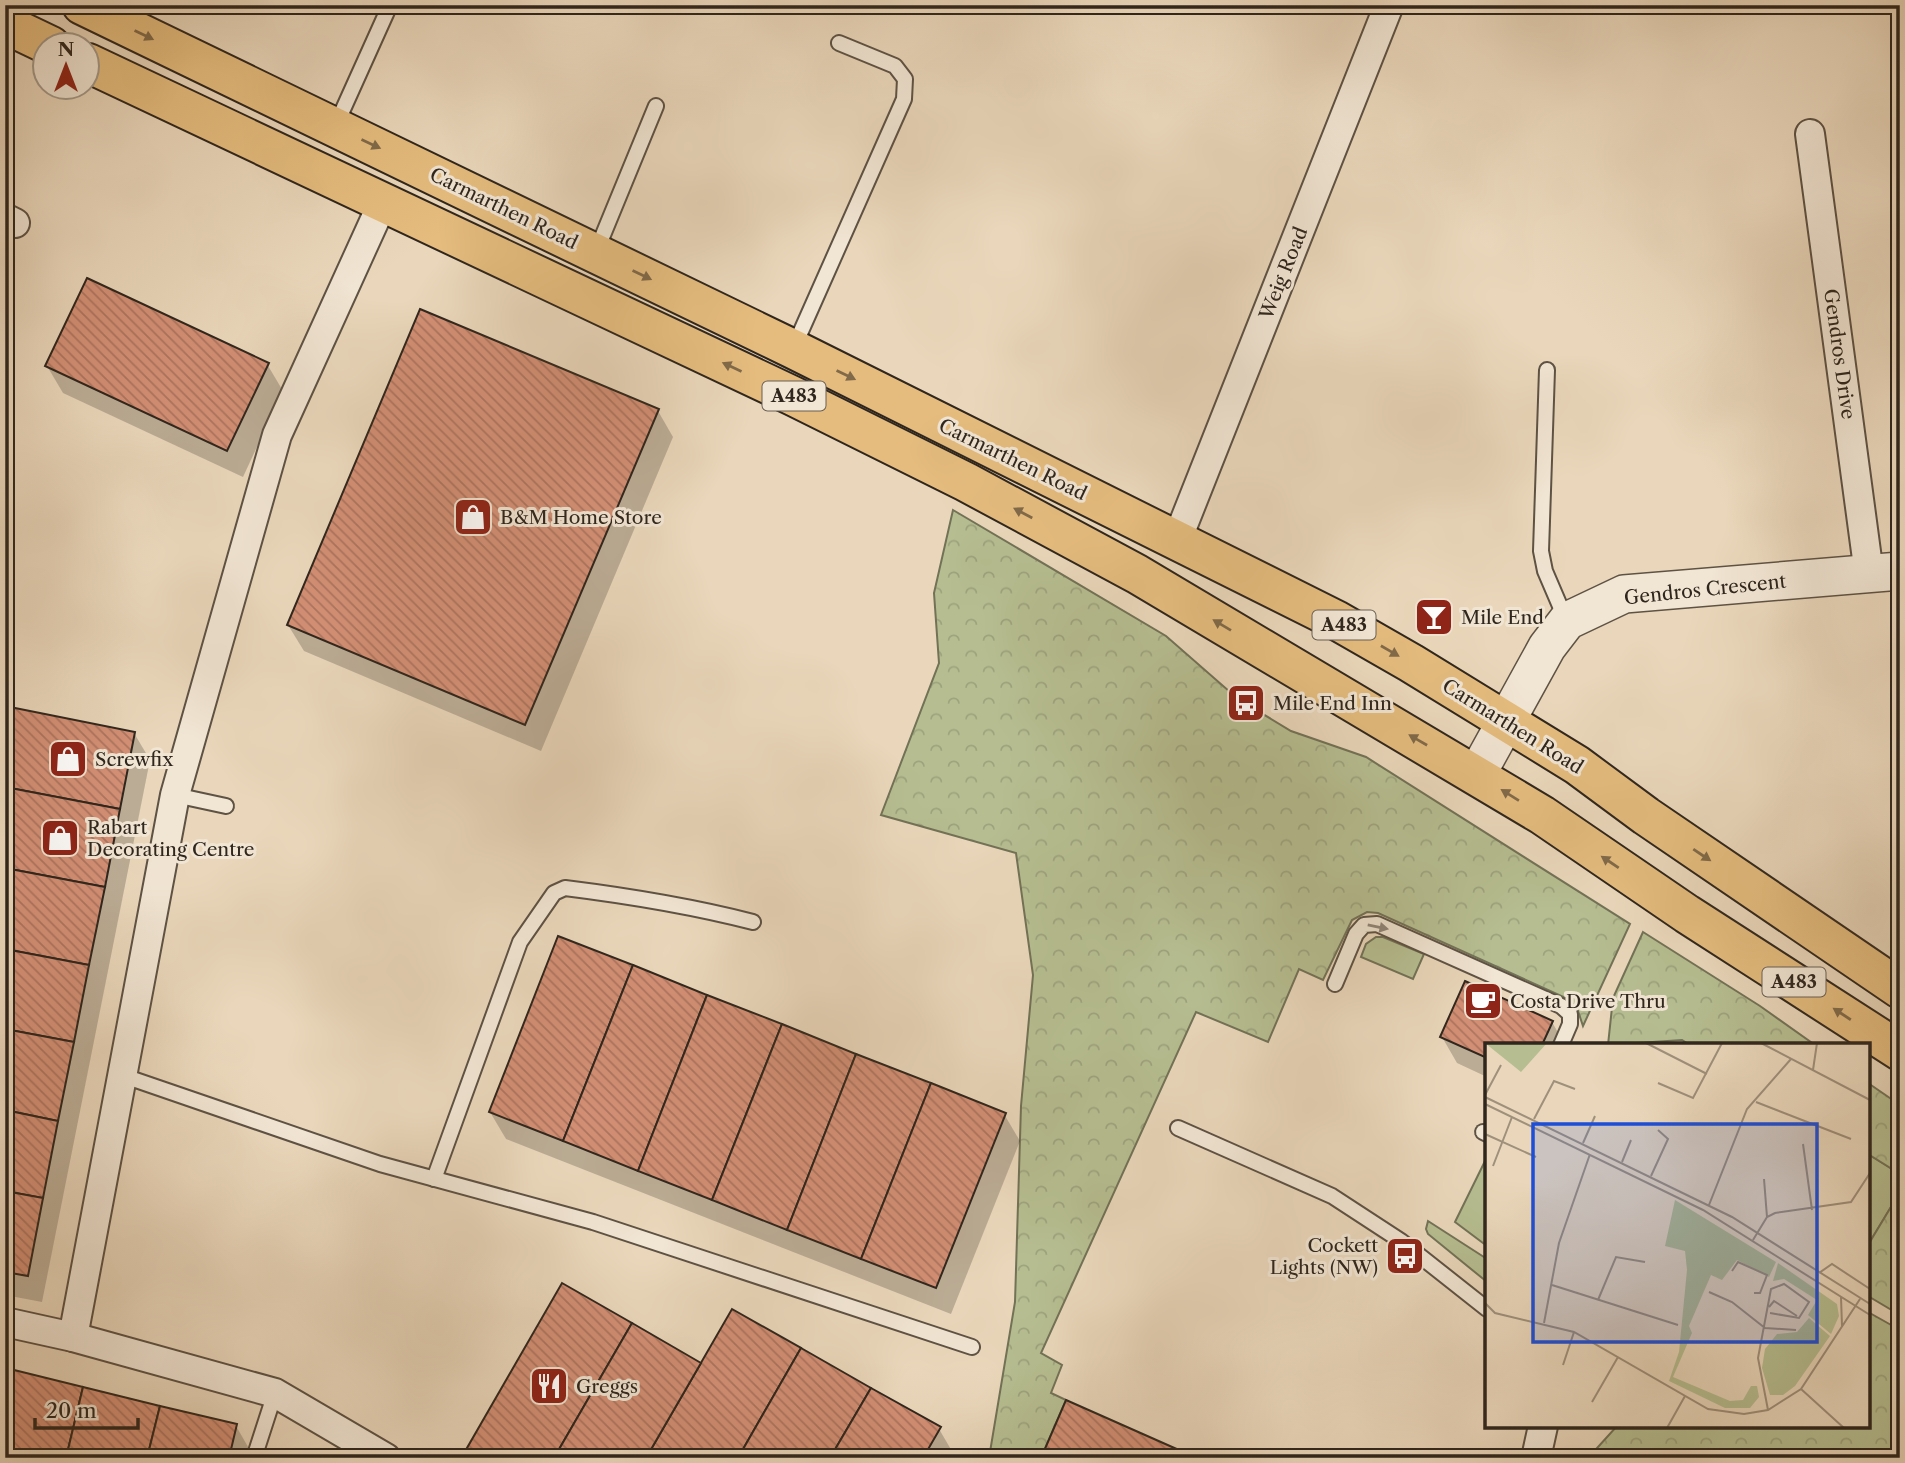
<svg xmlns="http://www.w3.org/2000/svg" width="1905" height="1463" font-family="'Libre Caslon Text',serif">
	<defs>
		<pattern id="forest-crowns" width="20" height="18" patternUnits="userSpaceOnUse" patternTransform="scale(1.75)"><rect width="20" height="18" fill="#b6be91"/><path d="M2 6a3 3 0 1 1 6 0M12 15a3 3 0 1 1 6 0" fill="none" stroke="#9da37d"/></pattern>
		<pattern id="building-back-hatch" width="6" height="6" patternUnits="userSpaceOnUse" patternTransform="scale(1.75)"><rect width="6" height="6" fill="#d38f75"/><path d="M-1 5l2 2M0 0l6 6M5-1l2 2" fill="none" stroke="#ac755f"/></pattern>
	</defs>
	<rect width="100%" height="100%" fill="#ead7bb"/>
	<filter id="stains"><feTurbulence type="fractalNoise" baseFrequency=".00286" numOctaves="4"/><feColorMatrix values="0 0 0 0 .2 0 0 0 0 .09 0 0 0 0 .02 0 0 0 .5 -.17"/></filter>
	<radialGradient id="worn" r=".72"><stop offset=".6" stop-color="#630" stop-opacity="0"/><stop offset="1" stop-color="#630" stop-opacity=".3"/></radialGradient>
	<g fill="#b6be91" stroke="#727257" stroke-width="2">
		<polygon points="1376,937 1383,937 1424,954 1413,979 1361,957 1366,944"/>
		<polygon points="1868,1154 1900,1174 1900,1192 1868,1245"/>
		<polygon points="1487,1157 1487,1246 1455,1222"/>
		<polygon points="1428,1221 1487,1259 1487,1282 1428,1234 1426,1229"/>
	</g>
	<g fill="url(#forest-crowns)" stroke="#727257" stroke-width="2">
		<polygon points="953,510 1166,636 1238,699 1291,731 1366,757 1630,924 1583,1026 1577,1008 1566,998 1378,913 1367,912 1352,920 1323,980 1299,969 1268,1042 1196,1012 1041,1353 1062,1365 1051,1393 1066,1400 1041,1458 989,1458 1015,1302 1021,1106 1033,975 1016,853 881,815 939,663 934,593"/>
		<polygon points="1643,932 1760,1006 1815,1045 1690,1045 1682,1040 1608,1045 1613,998"/>
		<polygon points="1868,1083 1900,1105 1900,1174 1868,1154"/>
		<polygon points="1900,1192 1900,1315 1868,1296 1868,1245"/>
		<polygon points="1868,1312 1900,1330 1900,1458 1588,1458 1617,1426 1868,1426"/>
	</g>
	<g fill="#0003">
		<polygon points="267,364 283,391 243,477 63,393 47,366"/>
		<polygon points="658,411 673,437 541,751 304,651 288,625"/>
		<polygon points="5,708 134,733 150,760 42,1302 5,1295"/>
		<polygon points="1552,1022 1565,1045 1487,1045 1487,1077 1457,1063 1442,1037"/>
		<polygon points="490,1112 1004,1114 1020,1141 951,1314 506,1139"/>
		<polygon points="702,1365 939,1429 956,1458 475,1458 469,1448"/>
		<polygon points="5,1370 236,1426 251,1452 250,1458 5,1458"/>
	</g>
	<g fill="url(#building-back-hatch)" stroke="#2f261d" stroke-width="2">
		<polygon points="87,278 269,363 227,451 45,366"/>
		<polygon points="420,309 659,409 525,725 287,625"/>
		<polygon points="5,706 135,732 120,809 5,787"/>
		<polygon points="5,787 120,809 105,887 5,868"/>
		<polygon points="5,868 105,887 89,965 5,949"/>
		<polygon points="558,936 633,965 563,1141 489,1112"/>
		<polygon points="5,949 89,965 74,1042 5,1029"/>
		<polygon points="633,965 707,995 638,1171 563,1141"/>
		<polygon points="1465,981 1553,1021 1542,1045 1487,1045 1487,1058 1440,1037"/>
		<polygon points="707,995 782,1024 712,1200 638,1171"/>
		<polygon points="782,1024 856,1054 787,1230 712,1200"/>
		<polygon points="5,1029 74,1042 58,1121 5,1110"/>
		<polygon points="856,1054 931,1083 861,1259 787,1230"/>
		<polygon points="931,1083 1006,1113 936,1288 861,1259"/>
		<polygon points="5,1110 58,1121 43,1198 5,1191"/>
		<polygon points="5,1191 43,1198 28,1276 5,1272"/>
		<polygon points="562,1283 632,1323 554,1458 484,1458 467,1448"/>
		<polygon points="732,1309 801,1348 738,1458 646,1458"/>
		<polygon points="632,1323 701,1363 646,1458 554,1458"/>
		<polygon points="801,1348 871,1388 830,1458 738,1458"/>
		<polygon points="6,1368 83,1387 66,1458 5,1458"/>
		<polygon points="83,1387 160,1406 147,1458 66,1458"/>
		<polygon points="871,1388 941,1427 923,1458 830,1458"/>
		<polygon points="1066,1400 1197,1458 1041,1458"/>
		<polygon points="160,1406 237,1424 229,1458 147,1458"/>
	</g>
	<g fill="none" stroke-linecap="round" stroke-linejoin="round">
		<defs>
			<g id="service">
				<polyline points="336,125 390,5"/>
				<polyline points="596,252 656,106"/>
				<polyline points="794,347 904,99 905,79 895,66 839,43"/>
				<polyline points="1547,370 1541,551 1545,571 1566,620"/>
				<polyline points="175,795 226,806"/>
				<polyline points="1335,984 1356,934 1364,925 1377,924 1561,1006 1570,1014 1570,1024 1561,1045"/>
				<polyline points="124,1076 380,1164 593,1222 972,1347"/>
				<polyline points="1178,1128 1332,1196 1401,1241 1487,1309"/>
				<polyline points="1483,1132 1487,1134"/>
				<path d="M434,1179L520,942L554,893L565,888C629,896 691,906 753,922"/>
				<polyline points="254,1458 275,1393"/>
			</g>
			<g id="minor">
				<polyline points="1810,134 1869,574"/>
				<polyline points="5,218 15,223"/>
				<polyline points="1177,540 1389,5"/>
				<polyline points="5,1322 73,1337 275,1393 386,1458"/>
				<polyline points="73,1337 175,795 277,435 383,202"/>
				<polyline points="1536,1458 1543,1426"/>
			</g>
			<polyline id="tertiary" points="1477,774 1547,647 1567,621 1624,594 1900,571"/>
			<g id="primary">
				<polyline points="82,5 793,349 1336,620 1411,663 1577,765 1646,816 1900,989"/>
				<polyline points="5,24 51,46"/>
				<polyline points="88,63 793,396 966,482 1137,574 1542,815 1687,914 1900,1051"/>
			</g>
		</defs>
		<use href="#service" stroke="#5e5244" stroke-width="18"/>
		<use href="#minor" stroke="#5e5244" stroke-width="32"/>
		<use href="#tertiary" stroke="#5e5244" stroke-width="40"/>
		<use href="#primary" stroke="#2f261d" stroke-width="42"/>
		<use href="#service" stroke="#f1e5d3" stroke-width="14"/>
		<use href="#minor" stroke="#f1e5d3" stroke-width="28"/>
		<use href="#tertiary" stroke="#f1e5d3" stroke-width="37"/>
		<use href="#primary" stroke="#e5bc7e" stroke-width="38"/>
	</g>
	<defs><path id="oneway-solid" d="M-6-.8H1V-3.2L6.5 0L1 3.2V.8H-6Z" transform="scale(1.75)"/></defs>
	<g fill="#816a49">
		<use href="#oneway-solid" transform="translate(144 35) rotate(26)"/>
		<use href="#oneway-solid" transform="translate(371 144) rotate(25)"/>
		<use href="#oneway-solid" transform="translate(642 275) rotate(26)"/>
		<use href="#oneway-solid" transform="translate(732 367) rotate(-155)"/>
		<use href="#oneway-solid" transform="translate(846 375) rotate(26)"/>
		<use href="#oneway-solid" transform="translate(1023 513) rotate(-152)"/>
		<use href="#oneway-solid" transform="translate(1222 625) rotate(-149)"/>
		<use href="#oneway-solid" transform="translate(1390 651) rotate(30)"/>
		<use href="#oneway-solid" transform="translate(1418 740) rotate(-150)"/>
		<use href="#oneway-solid" transform="translate(1510 795) rotate(-148)"/>
		<use href="#oneway-solid" transform="translate(1702 855) rotate(34)"/>
		<use href="#oneway-solid" transform="translate(1610 862) rotate(-146)"/>
		<use href="#oneway-solid" transform="translate(1842 1014) rotate(-147)"/>
	</g>
	<use fill="#908678" href="#oneway-solid" transform="translate(1378 927) rotate(12)"/>
	<defs>
		<symbol id="shop-square" viewBox="-11 -11 22 22"><rect x="-9" y="-9" width="18" height="18" rx="4" fill="#8f2418" stroke="#f1e5d3"/><path d="M-5-2.5h2.3a2.7 3.5 0 0 1 5.4 0H5L5.5 6h-11ZM-1.5-2.5h3a1.5 2.3 0 0 0-3 0Z" fill="#fff"/></symbol>
		<symbol id="bar-square" viewBox="-11 -11 22 22"><rect x="-9" y="-9" width="18" height="18" rx="4" fill="#8f2418" stroke="#f1e5d3"/><path d="M-6-5H6L.8 .8V4.5H3.5V6h-7V4.5H-.8V.8Z" fill="#fff"/></symbol>
		<symbol id="bus-square" viewBox="-11 -11 22 22"><rect x="-9" y="-9" width="18" height="18" rx="4" fill="#8f2418" stroke="#f1e5d3"/><path d="M-5-6H5V4H4V6H2V4H-2V6H-4V4H-5ZM-3.5-4V0h7V-4ZM-3.5 1.2v1.5H-2V1.2ZM2 1.2v1.5H3.5V1.2Z" fill="#fff"/></symbol>
		<symbol id="cafe-square" viewBox="-11 -11 22 22"><rect x="-9" y="-9" width="18" height="18" rx="4" fill="#8f2418" stroke="#f1e5d3"/><path d="M-5.5-4.5H6V0H3Q3 3.5 0 3.5H-2.5Q-5.5 3.5-5.5 0ZM3-3.2v2h1.7v-2ZM-6 4.5H4V6H-6Z" fill="#fff"/></symbol>
		<symbol id="restaurant-square" viewBox="-11 -11 22 22"><rect x="-9" y="-9" width="18" height="18" rx="4" fill="#8f2418" stroke="#f1e5d3"/><path d="M-5-6h1v4h1v-4h1v4h1v-4h1v5L-1.5 .5V6h-2V.5L-5-1ZM5-6V6H3V1.5H1.5Q1.5-4 5-6Z" fill="#fff"/></symbol>
	</defs>
	<g fill-rule="evenodd">
		<use href="#shop-square" x="451" y="495" width="44" height="44"/>
		<use href="#bar-square" x="1412" y="595" width="44" height="44"/>
		<use href="#bus-square" x="1224" y="681" width="44" height="44"/>
		<use href="#shop-square" x="46" y="737" width="44" height="44"/>
		<use href="#shop-square" x="38" y="816" width="44" height="44"/>
		<use href="#cafe-square" x="1461" y="979" width="44" height="44"/>
		<use href="#bus-square" x="1383" y="1234" width="44" height="44"/>
		<use href="#restaurant-square" x="527" y="1364" width="44" height="44"/>
	</g>
	<g text-anchor="middle" stroke-width="6" stroke-linejoin="round" paint-order="stroke">
		<g fill="#f1e5d3" stroke="#695f54" stroke-width="2">
			<rect x="762.5" y="381.5" width="63" height="29" rx="5"/>
			<rect x="1312.5" y="610.5" width="63" height="29" rx="5"/>
			<rect x="1762.5" y="967.5" width="63" height="29" rx="5"/>
		</g>
		<g font-size="18" font-weight="bold" fill="#2f261d">
			<text x="794" y="402">A483</text>
			<text x="1344" y="631">A483</text>
			<text x="1794" y="988">A483</text>
		</g>
		<g font-size="19" fill="#2f261d" stroke="#f1e5d3">
			<text transform="translate(504 208) rotate(26)" y="7">Carmarthen Road</text>
			<text transform="translate(1283 273) rotate(-68)" y="7">Weig Road</text>
			<text transform="translate(1840 354) rotate(82)" y="7">Gendros Drive</text>
			<text transform="translate(1013 459) rotate(26)" y="7">Carmarthen Road</text>
			<text transform="translate(1705 589) rotate(-6)" y="7">Gendros Crescent</text>
			<text transform="translate(1513 726) rotate(32)" y="7">Carmarthen Road</text>
		</g>
		<g font-size="19" fill="#2f261d" stroke="#f1e5d3" text-anchor="start">
			<text x="500" y="524">B&amp;M Home Store</text>
			<text x="1461" y="624">Mile End</text>
			<text x="1273" y="710">Mile End Inn</text>
			<text x="95" y="766">Screwfix</text>
			<text x="87" y="834">Rabart<tspan x="87" dy="22">Decorating Centre</tspan></text>
			<text x="1510" y="1008">Costa Drive Thru</text>
			<text x="1378" y="1252" text-anchor="end">Cockett<tspan x="1378" dy="22">Lights (NW)</tspan></text>
			<text x="576" y="1393">Greggs</text>
		</g>
	</g>
	<g transform="translate(1485 1043)">
		<rect width="385" height="385" fill="#ead7bb"/>
		<path d="M0,0H62L36,29ZM190,157L291,219L284,234L252,217L237,237L226,232L204,283L207,290L188,334L245,358L258,357L266,343H272L274,354L265,365H240L184,338L194,309L202,227L200,208L180,203ZM293,220L352,261L354,273L346,291L323,272L332,257L299,236L288,238ZM324,275L345,293L310,343L298,352H285L277,325L280,306L292,291L312,289Z" fill="#b6be91"/>
		<path fill="none" stroke="#9f907c" stroke-width="2" d="M161,0L222,31M276,0L385,57M328,27L332,0M173,40L208,55L237,0M0,52L16,22M0,54L247,174L385,261M271,59L366,96M0,61L218,167L385,272M49,76L69,38L90,46M0,91L51,114M98,100L110,73M318,101L327,167M137,119L146,97M8,123L27,74M166,133L183,96L173,87M279,136L282,174M224,162L262,66L306,16M268,197L282,174L290,170L366,159L385,130M247,228L253,219L282,232L275,250H269M334,230L347,221L385,246M67,242L193,282M224,249L247,259L280,285L311,287M356,254L357,283M113,257L131,214L160,219M0,260L10,270L89,289L223,366L259,371L283,367L316,346L375,256M284,264L289,258L312,273M59,280L74,200L105,111M78,322L89,289M316,346L359,385M107,359L133,314M283,367L273,315L286,246L299,241L324,259L314,275L285,270M182,385L200,353"/>
		<path fill="#1d4ed8" fill-opacity="0.15" stroke="#1d4ed8" stroke-width="3.5" d="M48,81H332V299H48Z"/>
		<rect width="385" height="385" fill="none" stroke="#2f261d" stroke-width="3.5"/>
	</g>
	<rect width="1905" height="1463" fill="none" stroke="#ead7bb" stroke-width="28"/>
	<rect x="7" y="7" width="1891" height="1449" fill="none" stroke="#2f261d" stroke-width="3.5"/>
	<rect x="14" y="14" width="1877" height="1435" fill="none" stroke="#2f261d" stroke-width="2"/>
	<g transform="translate(66 66)"><circle r="33" fill="#f1e5d3" stroke="#a3998a" stroke-width="2"/>
	<path d="M0-5L12 26L0 18L-12 26Z" fill="#8f2418"/>
	<text y="-10" font-size="19" font-weight="bold" text-anchor="middle" fill="#2f261d">N</text>
	</g>
	<path d="M35 1418v10h103v-10" fill="none" stroke="#2f261d" stroke-width="3.5"/>
	<text x="46" y="1418" font-size="21" fill="#2f261d" stroke="#f1e5d3" stroke-width="5" paint-order="stroke">20 m</text>
	<rect width="100%" height="100%" filter="url(#stains)"/>
	<rect width="100%" height="100%" fill="url(#worn)"/>
</svg>
